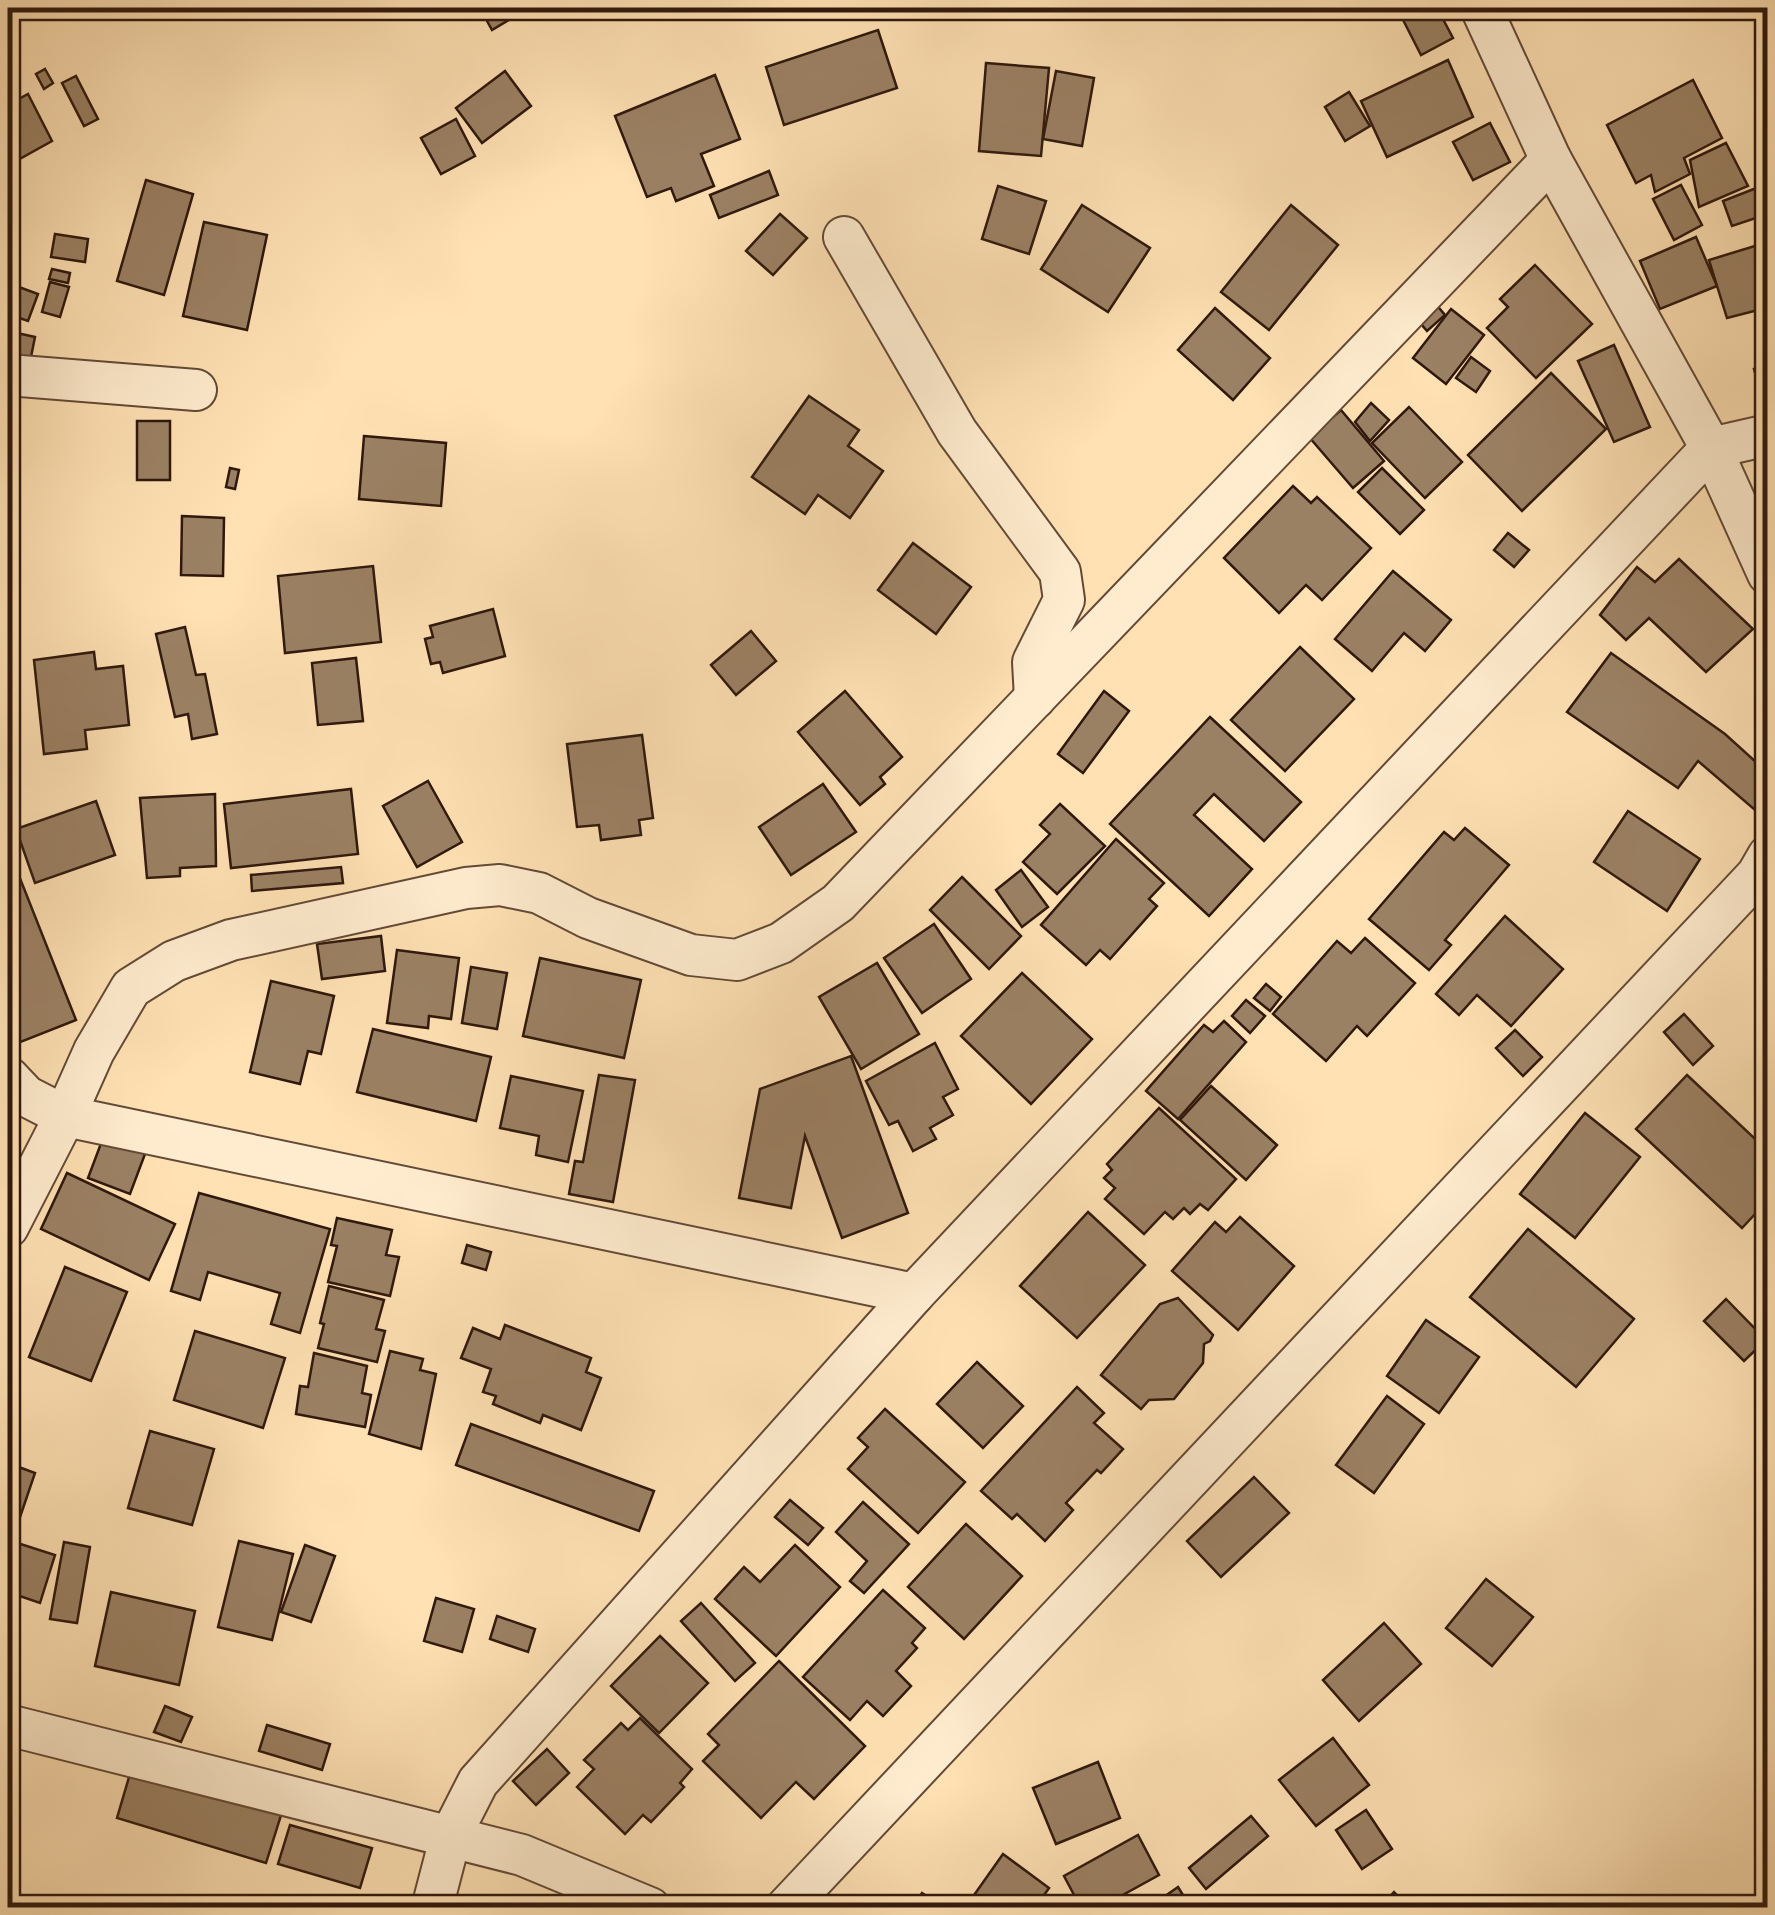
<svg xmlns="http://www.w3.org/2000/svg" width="1775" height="1915" font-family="'Libre Caslon Text',serif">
	<rect width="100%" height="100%" fill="#ffe1b4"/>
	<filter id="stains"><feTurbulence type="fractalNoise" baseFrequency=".002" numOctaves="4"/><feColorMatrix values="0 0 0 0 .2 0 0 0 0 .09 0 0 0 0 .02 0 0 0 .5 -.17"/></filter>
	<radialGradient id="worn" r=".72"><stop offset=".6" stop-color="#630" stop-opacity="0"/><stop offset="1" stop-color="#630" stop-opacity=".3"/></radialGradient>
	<g fill="#9b8164" stroke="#2f180d" stroke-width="2.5">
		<polygon points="480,8 522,8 524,11 492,30"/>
		<polygon points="1397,8 1437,8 1453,38 1421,55"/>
		<polygon points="878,30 897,88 784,125 766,67"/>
		<polygon points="1448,60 1473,117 1387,157 1361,101"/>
		<polygon points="986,63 1049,68 1041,156 979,151"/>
		<polygon points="45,69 53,83 44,89 36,74"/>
		<polygon points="505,71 531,106 482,143 456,108"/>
		<polygon points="1056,71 1094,78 1082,146 1043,139"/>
		<polygon points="715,75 740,139 701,154 714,186 676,201 671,188 647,197 615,116"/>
		<polygon points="76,76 98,119 84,126 62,83"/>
		<polygon points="1693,80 1722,138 1684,158 1690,174 1655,192 1651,175 1636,183 1607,125"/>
		<polygon points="1349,92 1370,126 1345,141 1325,107"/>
		<polygon points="28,94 52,141 16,161 8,144 8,105"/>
		<polygon points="456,119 475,156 441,174 421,138"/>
		<polygon points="1490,123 1510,162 1473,180 1453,142"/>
		<polygon points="1726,143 1748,186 1699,207 1690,160"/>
		<polygon points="769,171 778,195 719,218 710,195"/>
		<polygon points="146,180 193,194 164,295 117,281"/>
		<polygon points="1681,185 1702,225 1674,240 1653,199"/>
		<polygon points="998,186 1046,201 1029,254 982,239"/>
		<polygon points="1759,187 1768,214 1732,226 1723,201"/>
		<polygon points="1082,205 1150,248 1108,312 1041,269"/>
		<polygon points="1291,205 1338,245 1269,330 1221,292"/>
		<polygon points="780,214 807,238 773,275 746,251"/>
		<polygon points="204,222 267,235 247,330 183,316"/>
		<polygon points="55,234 88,239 85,262 51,257"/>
		<polygon points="1696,237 1717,286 1660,309 1640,261"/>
		<polygon points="1768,242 1768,328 1762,309 1727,318 1709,260"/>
		<polygon points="1535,265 1592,324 1536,378 1487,328 1508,307 1500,299"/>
		<polygon points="52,269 70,273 68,283 49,279"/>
		<polygon points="50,282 69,287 60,317 42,312"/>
		<polygon points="8,283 38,294 28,321 8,314"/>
		<polygon points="1428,295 1445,315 1427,331 1410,311"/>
		<polygon points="1215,308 1270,358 1233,400 1178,350"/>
		<polygon points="1451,309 1484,335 1446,384 1413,358"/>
		<polygon points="8,331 35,337 30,362 8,357"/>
		<polygon points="1614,345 1650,427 1614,442 1578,361"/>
		<polygon points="1471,357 1490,371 1476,392 1456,378"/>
		<polygon points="1768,366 1768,397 1762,399 1754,369"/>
		<polygon points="1551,373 1606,429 1522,511 1468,455"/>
		<polygon points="809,396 859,430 848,446 883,471 850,518 818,495 805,514 752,477"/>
		<polygon points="1371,403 1389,420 1370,441 1355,422"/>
		<polygon points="1409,407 1462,462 1425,498 1372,443"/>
		<polygon points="1341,410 1384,461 1353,488 1309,437"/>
		<rect x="137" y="421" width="33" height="59"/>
		<polygon points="364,436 446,443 441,506 359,499"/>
		<polygon points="230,468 239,470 235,489 226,487"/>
		<polygon points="1382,468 1424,510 1400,534 1358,492"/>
		<polygon points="1293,486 1311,503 1317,497 1371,548 1322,600 1306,585 1279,613 1224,558"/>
		<polygon points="182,516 224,518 223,576 181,575"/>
		<polygon points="1508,533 1529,550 1514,567 1494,550"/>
		<polygon points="913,543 971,587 936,634 878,590"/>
		<polygon points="1679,559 1753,629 1706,672 1649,618 1626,640 1600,615 1637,567 1655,582"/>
		<polygon points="373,566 381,642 285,653 278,576"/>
		<polygon points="1393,571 1451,620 1425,651 1404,633 1372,671 1335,639"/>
		<polygon points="493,609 505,656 443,673 440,662 431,664 425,639 433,637 430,626"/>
		<polygon points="185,627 196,675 205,674 217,734 192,739 188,714 175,717 156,634"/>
		<polygon points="751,631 776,661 736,695 711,665"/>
		<polygon points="1300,647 1354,699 1285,771 1231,720"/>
		<polygon points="94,652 96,669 123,666 129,725 85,730 87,749 44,754 34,660"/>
		<polygon points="1611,653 1725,734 1768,773 1768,791 1755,810 1698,761 1678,788 1567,712"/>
		<polygon points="356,658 363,721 318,725 312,663"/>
		<polygon points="845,691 902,757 880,777 885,784 860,805 798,732"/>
		<polygon points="1104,691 1129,711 1083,773 1058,754"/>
		<polygon points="1210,717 1301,802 1264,841 1214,794 1194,815 1252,869 1209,916 1110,824"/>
		<polygon points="642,735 653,818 639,820 641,835 601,840 599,825 577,827 567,744"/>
		<polygon points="428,781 462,842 417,867 383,806"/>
		<polygon points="823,784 856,832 791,875 759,827"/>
		<polygon points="351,789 358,854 231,868 224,804"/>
		<polygon points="215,794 216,866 180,868 180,876 147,878 140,798"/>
		<polygon points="96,801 115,855 35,883 16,829"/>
		<polygon points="1060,804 1105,846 1057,894 1023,862 1050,834 1040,825"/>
		<polygon points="1628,811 1700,859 1667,911 1594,862"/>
		<polygon points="1465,828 1509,865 1445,940 1451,945 1429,970 1369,919 1444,832 1454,840"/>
		<polygon points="1116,839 1164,883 1149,899 1157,906 1110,959 1100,950 1086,965 1041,925"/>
		<polygon points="8,848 76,1020 18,1043 8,1018"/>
		<polygon points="341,867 343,883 252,891 251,875"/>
		<polygon points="1021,870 1048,907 1022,927 996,890"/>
		<polygon points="962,877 1021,936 989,969 930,910"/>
		<polygon points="1505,916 1563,969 1511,1026 1477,995 1459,1015 1436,994"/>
		<polygon points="934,924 971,979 922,1013 884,958"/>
		<polygon points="381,936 385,971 322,979 317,944"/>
		<polygon points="1365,938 1415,983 1367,1036 1357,1026 1326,1061 1273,1014 1337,941 1351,953"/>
		<polygon points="397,950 459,958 451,1019 429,1016 428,1028 387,1023"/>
		<polygon points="540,958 641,980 624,1058 523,1036"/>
		<polygon points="877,963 919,1034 861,1069 819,997"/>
		<polygon points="471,967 507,973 497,1029 462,1023"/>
		<polygon points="1022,973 1092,1039 1031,1104 961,1036"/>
		<polygon points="271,981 334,996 321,1054 308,1051 300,1084 250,1072"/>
		<polygon points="1266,984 1281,997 1270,1011 1254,998"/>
		<polygon points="1246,1000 1265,1016 1250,1033 1232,1016"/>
		<polygon points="1684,1014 1713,1046 1693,1065 1664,1032"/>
		<polygon points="1224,1021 1246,1042 1178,1119 1146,1091 1204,1025 1213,1032"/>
		<polygon points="373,1029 491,1057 476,1121 357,1092"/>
		<polygon points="1515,1030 1542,1057 1523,1076 1496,1048"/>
		<polygon points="935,1043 958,1089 943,1097 953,1115 930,1128 936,1139 913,1151 898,1121 889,1125 866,1081"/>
		<polygon points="851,1056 908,1213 842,1238 805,1136 791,1208 739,1198 760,1089"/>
		<polygon points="599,1075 635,1080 613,1202 569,1194 575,1161 583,1162"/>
		<polygon points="1687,1075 1768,1151 1768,1200 1742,1228 1636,1129"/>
		<polygon points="511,1076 583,1091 568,1162 536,1155 539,1136 500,1128"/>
		<polygon points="1211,1086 1277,1145 1246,1180 1180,1120"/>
		<polygon points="1159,1108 1236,1179 1208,1210 1200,1204 1190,1214 1184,1208 1173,1219 1165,1212 1144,1234 1105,1199 1115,1188 1104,1178 1112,1170 1107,1164"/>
		<polygon points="1585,1113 1640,1157 1575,1238 1520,1194"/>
		<polygon points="103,1138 145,1154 130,1194 88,1178"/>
		<polygon points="67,1173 175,1224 149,1280 41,1229"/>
		<polygon points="199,1193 330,1229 300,1333 271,1324 280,1293 208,1272 200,1300 171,1291"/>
		<polygon points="1088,1212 1145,1265 1077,1338 1020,1286"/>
		<polygon points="1240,1217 1294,1266 1238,1330 1172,1271 1215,1222 1226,1232"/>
		<polygon points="337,1218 392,1230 386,1255 399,1257 390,1296 328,1282 337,1246 331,1245"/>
		<polygon points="1528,1229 1634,1319 1576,1387 1470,1297"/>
		<polygon points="467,1245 491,1252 486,1270 462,1263"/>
		<polygon points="65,1267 127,1292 91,1381 29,1357"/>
		<polygon points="329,1286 384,1300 376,1329 385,1331 377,1362 318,1348 324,1324 320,1323"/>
		<polygon points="1178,1298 1213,1335 1210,1341 1204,1344 1203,1363 1174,1399 1149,1400 1141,1409 1101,1375 1160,1304"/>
		<polygon points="1726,1299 1766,1340 1744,1361 1704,1321"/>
		<polygon points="1426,1320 1479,1357 1439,1413 1387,1376"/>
		<polygon points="505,1325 591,1358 586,1372 601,1378 581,1430 543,1415 540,1423 493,1404 496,1396 483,1392 491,1369 461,1358 473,1328 500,1339"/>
		<polygon points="195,1331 285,1358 263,1428 174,1400"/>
		<polygon points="390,1351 423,1359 420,1370 436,1374 421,1449 369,1434"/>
		<polygon points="314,1353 367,1366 362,1393 371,1395 365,1427 296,1414 300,1386 308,1387"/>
		<polygon points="977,1362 1023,1406 983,1448 937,1404"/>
		<polygon points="1077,1387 1104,1413 1094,1423 1123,1449 1101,1473 1097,1470 1066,1503 1073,1510 1045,1541 1017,1514 1012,1519 981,1491"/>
		<polygon points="1387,1396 1424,1424 1374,1493 1336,1465"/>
		<polygon points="885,1409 965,1482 918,1533 848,1469 868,1447 858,1438"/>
		<polygon points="471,1424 654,1491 639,1531 456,1465"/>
		<polygon points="150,1431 214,1449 192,1525 128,1508"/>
		<polygon points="8,1463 35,1473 17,1526 8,1522"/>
		<polygon points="1254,1477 1289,1513 1221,1577 1187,1541"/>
		<polygon points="790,1500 823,1528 808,1545 775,1517"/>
		<polygon points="863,1502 909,1544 864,1593 850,1581 867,1561 836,1532"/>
		<polygon points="966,1524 1022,1576 964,1639 908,1587"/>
		<polygon points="8,1540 55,1555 40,1603 8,1592"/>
		<polygon points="239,1541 293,1554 272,1640 218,1627"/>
		<polygon points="64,1542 90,1547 77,1623 50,1619"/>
		<polygon points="305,1545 335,1556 311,1622 281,1612"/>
		<polygon points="795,1545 840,1587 776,1656 715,1599 744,1567 760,1582"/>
		<polygon points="1486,1579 1533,1617 1492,1666 1446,1628"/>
		<polygon points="883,1590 925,1628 912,1643 917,1648 896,1671 911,1686 883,1716 867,1701 850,1720 803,1677"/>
		<polygon points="111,1592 195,1611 179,1685 95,1666"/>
		<polygon points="436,1598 474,1609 462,1652 424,1641"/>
		<polygon points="701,1603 755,1663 735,1681 681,1621"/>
		<polygon points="497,1616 535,1629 528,1652 490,1639"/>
		<polygon points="1384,1623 1421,1664 1359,1721 1323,1680"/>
		<polygon points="660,1636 708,1683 659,1733 611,1686"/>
		<polygon points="779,1661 865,1746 814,1799 796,1782 761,1818 703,1761 719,1745 708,1734"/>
		<polygon points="165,1706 192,1717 181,1742 154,1732"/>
		<polygon points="640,1718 692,1769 680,1783 684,1787 651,1822 643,1815 625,1834 577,1787 594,1769 584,1760 621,1723 628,1730"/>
		<polygon points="267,1725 330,1744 322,1770 259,1751"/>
		<polygon points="1333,1738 1369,1785 1316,1826 1279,1780"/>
		<polygon points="547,1749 569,1773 536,1805 513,1781"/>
		<polygon points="1098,1762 1120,1818 1056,1844 1033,1788"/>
		<polygon points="132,1767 282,1812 266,1863 117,1818"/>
		<polygon points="1366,1810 1392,1849 1362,1869 1336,1830"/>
		<polygon points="1251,1816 1268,1836 1206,1889 1189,1868"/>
		<polygon points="290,1825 372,1848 360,1888 278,1864"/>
		<polygon points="1138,1835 1159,1875 1099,1908 1081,1908 1064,1876"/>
		<polygon points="1003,1854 1049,1888 1035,1908 986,1908 972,1898"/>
		<polygon points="1178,1887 1191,1908 1148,1908"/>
		<polygon points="1394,1892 1409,1908 1379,1908"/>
		<polygon points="922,1893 946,1908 913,1908"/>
	</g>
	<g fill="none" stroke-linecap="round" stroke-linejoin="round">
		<defs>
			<g id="street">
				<polyline points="1481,8 1551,160 1711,448 1768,574"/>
				<polyline points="844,237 957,432 1060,572 1064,600 1033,662 1035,698"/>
				<polyline points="8,375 196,390"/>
				<polyline points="8,1077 26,1096 65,1116 914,1294"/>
				<polyline points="8,1227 65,1116 94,1051 131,988 174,961 231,940 466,888 500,885 539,893 588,918 691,955 737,960 781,943 838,903 1551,160"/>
				<polyline points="8,1725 522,1855 650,1908"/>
				<polyline points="432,1908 451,1835 478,1782 914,1294 1711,448 1768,435"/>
				<polyline points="786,1908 1757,875 1768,856"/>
			</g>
		</defs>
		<use href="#street" stroke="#634a37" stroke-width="44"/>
		<use href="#street" stroke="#ffecce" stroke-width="40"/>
	</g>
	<rect width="1775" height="1915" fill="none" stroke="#ffe1b4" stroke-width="40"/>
	<rect x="10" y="10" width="1755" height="1895" fill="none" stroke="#2f180d" stroke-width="5"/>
	<rect x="20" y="20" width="1735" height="1875" fill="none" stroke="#2f180d" stroke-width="2.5"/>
	<rect width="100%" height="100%" filter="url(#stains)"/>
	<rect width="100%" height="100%" fill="url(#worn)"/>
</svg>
